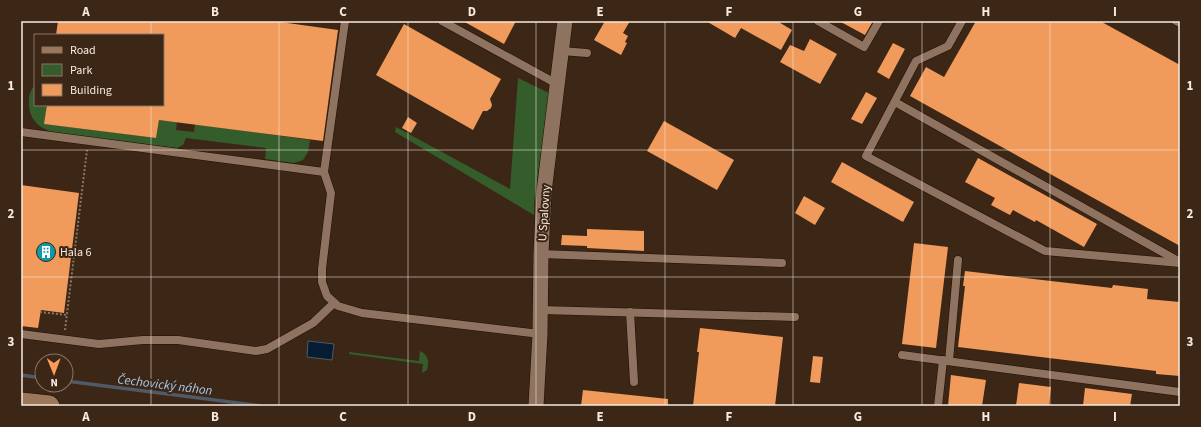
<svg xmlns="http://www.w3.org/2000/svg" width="1201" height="427" font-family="'Source Sans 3',sans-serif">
	<rect width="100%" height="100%" fill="#3c2615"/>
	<g fill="#355d2b">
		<polygon points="518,78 549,93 534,203 534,215 395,132 396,127 510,189"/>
		<path d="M35,85V105H47L45,124L156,138L159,120L177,122L176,130L194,132L195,124L310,140L308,152L303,160L294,163L265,159L266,148L186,138L183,145L177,148L52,132C36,127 28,117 29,100C29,94 31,90 35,85Z"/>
		<path d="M420,351C429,355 429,362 427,370L422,373L423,364L349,354V352L419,361Z"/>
	</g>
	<polygon fill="#061c32" stroke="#4f5a66" points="308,341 334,344 332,360 307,357"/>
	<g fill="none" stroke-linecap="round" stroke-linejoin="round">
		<g stroke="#4f5a66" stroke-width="3.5">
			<polyline points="21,375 42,378"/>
			<polyline points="66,381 261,406"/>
		</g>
	</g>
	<g fill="#f09b5c">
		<polygon points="58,21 273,21 338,30 323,141 159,120 156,138 44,124 47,105 163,105 163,35 56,35"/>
		<polygon points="463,21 516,21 504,44"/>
		<polygon points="605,21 630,21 623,33 628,36 625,42 627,43 621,55 594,40"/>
		<polygon points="706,21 777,21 792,30 781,50 741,28 735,38"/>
		<polygon points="839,21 873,21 865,35"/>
		<polygon points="976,21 1100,21 1180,65 1180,246 910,96 926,67 944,77"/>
		<polygon points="404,24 501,79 490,99 492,105 491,108 487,111 483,111 473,130 376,75"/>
		<polygon points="810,39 837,54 820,84 780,62 790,45 804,51"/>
		<polygon points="893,43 905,49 889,79 877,72"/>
		<polygon points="866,92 877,98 862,124 851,119"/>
		<polygon points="408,117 417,123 411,133 402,128"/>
		<polygon points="664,121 734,160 717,190 647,151"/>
		<polygon points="978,158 1097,224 1084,247 1036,220 1035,222 1013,210 1010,215 991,205 995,198 965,182"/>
		<polygon points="842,162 914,202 903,222 831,182"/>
		<polygon points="21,185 79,193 64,313 41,310 38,328 21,326"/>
		<polygon points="804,196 825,208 815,225 795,213"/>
		<polygon points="587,229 644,231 644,251 587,248 587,246 561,245 562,235 587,236"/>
		<polygon points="914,243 948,247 936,348 902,344"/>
		<polygon points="965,271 1112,288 1113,285 1148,289 1147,299 1180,302 1180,376 1156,374 1156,371 958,347 965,286 963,286"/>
		<polygon points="700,328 783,337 775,406 693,406 699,352 697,352"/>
		<polygon points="813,356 823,357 820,383 810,382"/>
		<polygon points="951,375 986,380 982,406 948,406"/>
		<polygon points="1019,383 1051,387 1049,406 1016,406"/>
		<polygon points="1085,388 1132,394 1130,406 1083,406"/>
		<polygon points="583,390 668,399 668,406 581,406"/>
	</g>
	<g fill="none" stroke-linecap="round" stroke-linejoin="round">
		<defs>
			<g id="service">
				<polyline points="345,21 324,172 331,193 322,269 322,282 327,296 338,306 362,313 540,334"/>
				<polyline points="442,21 557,84"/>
				<polyline points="818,21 864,47 879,21"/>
				<polyline points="962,21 948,46 916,61 866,156 1045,251 1180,263"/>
				<polyline points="1176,21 1180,23"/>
				<polyline points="561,51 587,53"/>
				<polyline points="895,102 1180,262"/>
				<polyline points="21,132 324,172"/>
				<polyline points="541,254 782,263"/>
				<polyline points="541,310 795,317"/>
				<polyline points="630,312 634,382"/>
				<polyline points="21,334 99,344 143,340 178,340 256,351 267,349 313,323 334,303"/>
				<polyline points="902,355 1180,392"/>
				<polyline points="949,361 958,260"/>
				<polyline points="938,406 943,360"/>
			</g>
			<polyline id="minor" points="536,406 540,334 541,254 544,192 565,21"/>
			<polyline id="secondary" points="21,403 49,406"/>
		</defs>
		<use href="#service" stroke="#230e01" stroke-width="9"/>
		<use href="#minor" stroke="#230e01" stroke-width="16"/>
		<use href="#secondary" stroke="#230e01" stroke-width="22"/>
		<g stroke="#8b7769" stroke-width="2" stroke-dasharray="2 2" stroke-linecap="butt">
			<polyline points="40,312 67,315"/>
			<polyline points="65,330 87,150"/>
		</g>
		<use href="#service" stroke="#8f7361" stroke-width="8"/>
		<use href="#minor" stroke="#8f7361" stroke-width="15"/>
		<use href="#secondary" stroke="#9c785b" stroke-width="21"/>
	</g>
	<path fill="none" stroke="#f9e9df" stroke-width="1" stroke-opacity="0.55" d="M151,21V35M279,21V406M408,21V406M536,21V406M665,21V406M793,21V406M922,21V406M1050,21V406M151,105V406M21,150H1180M21,277H1180"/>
	<defs>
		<symbol id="building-disc" viewBox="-11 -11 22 22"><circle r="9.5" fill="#0f9aa8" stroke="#3c2615"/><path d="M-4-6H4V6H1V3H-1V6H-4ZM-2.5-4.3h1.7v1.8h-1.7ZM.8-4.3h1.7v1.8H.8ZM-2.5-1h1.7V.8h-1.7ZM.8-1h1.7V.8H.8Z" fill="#fff"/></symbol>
	</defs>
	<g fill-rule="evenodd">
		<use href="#building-disc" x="35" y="241" width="22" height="22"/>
	</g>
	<g text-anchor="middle" stroke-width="4" stroke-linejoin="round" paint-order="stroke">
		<g font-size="12" fill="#f9e9df" stroke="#3c2615">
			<text transform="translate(544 213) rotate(-86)" y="4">U Spalovny</text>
		</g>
		<g font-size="12" fill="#f9e9df" stroke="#3c2615" text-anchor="start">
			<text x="60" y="256">Hala 6</text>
		</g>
		<g font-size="13" font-style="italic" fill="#a8caef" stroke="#3c2615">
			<text transform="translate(165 384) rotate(7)" y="5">Čechovický náhon</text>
		</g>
	</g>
	<rect width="1201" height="427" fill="none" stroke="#3c2615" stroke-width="44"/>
	<rect x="34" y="34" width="130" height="72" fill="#3c2615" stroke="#887466"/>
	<rect x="42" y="47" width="20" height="6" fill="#9c785b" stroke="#887466"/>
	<text x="70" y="54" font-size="12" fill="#f9e9df">Road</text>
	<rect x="42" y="64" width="20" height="12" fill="#355d2b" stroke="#887466"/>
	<text x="70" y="74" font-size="12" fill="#f9e9df">Park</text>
	<rect x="42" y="84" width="20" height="12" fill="#f09b5c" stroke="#887466"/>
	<text x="70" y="94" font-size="12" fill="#f9e9df">Building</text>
	<g transform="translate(54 373) rotate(179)"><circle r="19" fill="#3c2615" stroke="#887466"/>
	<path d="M0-3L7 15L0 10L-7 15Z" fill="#ff9b5a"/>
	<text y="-6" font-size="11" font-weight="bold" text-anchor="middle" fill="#f9e9df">N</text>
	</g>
	<rect x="22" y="22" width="1157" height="383" fill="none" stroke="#f9e9df" stroke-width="1.5"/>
	<g font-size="13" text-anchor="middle" font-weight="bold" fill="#f9e9df">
		<text x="86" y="16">A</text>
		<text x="215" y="16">B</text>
		<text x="343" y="16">C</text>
		<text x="472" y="16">D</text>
		<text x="600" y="16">E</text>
		<text x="729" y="16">F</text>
		<text x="858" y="16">G</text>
		<text x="986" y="16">H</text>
		<text x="1115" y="16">I</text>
		<text x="11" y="90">1</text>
		<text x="1190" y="90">1</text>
		<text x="11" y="218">2</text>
		<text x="1190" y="218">2</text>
		<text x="11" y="346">3</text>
		<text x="1190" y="346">3</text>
		<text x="86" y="421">A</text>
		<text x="215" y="421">B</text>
		<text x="343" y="421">C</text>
		<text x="472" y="421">D</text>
		<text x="600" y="421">E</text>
		<text x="729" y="421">F</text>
		<text x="858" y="421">G</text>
		<text x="986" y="421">H</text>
		<text x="1115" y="421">I</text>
	</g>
</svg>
